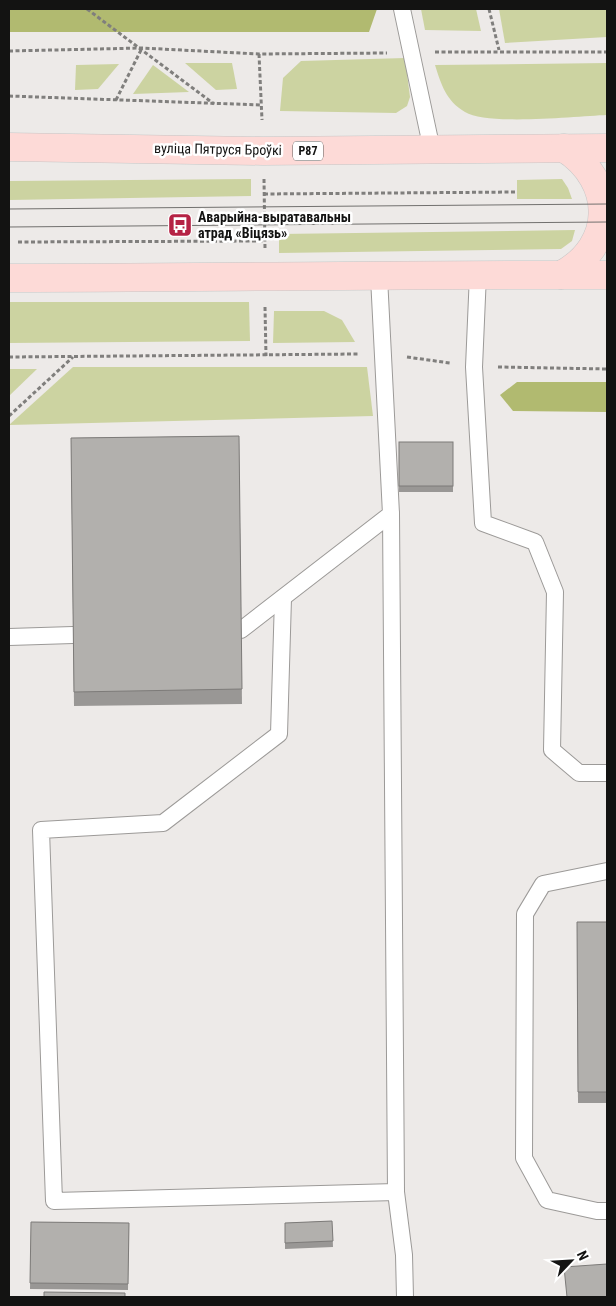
<svg xmlns="http://www.w3.org/2000/svg" width="616" height="1306" font-family="'Roboto Condensed',sans-serif">
	<rect width="100%" height="100%" fill="#edeae8"/>
	<g fill="#ccd3a1">
		<polygon points="421,9 476,9 481,31 425,30"/>
		<polygon points="499,9 607,9 607,37 505,43"/>
		<polygon points="405,58 410,97 407,106 396,113 280,111 283,78 301,61"/>
		<polygon points="185,63 232,63 237,89 216,90"/>
		<path d="M607,63V115C577,116 488,126 465,112C446,101 441,84 435,65Z"/>
		<polygon points="119,64 98,89 75,90 76,65"/>
		<polygon points="153,65 189,92 133,94"/>
		<polygon points="251,179 251,196 9,200 9,181"/>
		<polygon points="562,179 568,188 572,199 517,199 517,180"/>
		<polygon points="575,230 572,241 561,249 279,253 279,234"/>
		<polygon points="9,302 249,302 250,341 9,343"/>
		<polygon points="274,311 324,311 342,320 355,342 273,343"/>
		<polygon points="73,367 367,367 373,416 9,425"/>
		<polygon points="9,369 37,369 9,396"/>
	</g>
	<g fill="#b1ba70">
		<polygon points="9,9 377,9 369,32 9,32"/>
		<polygon points="517,382 607,382 607,412 513,411 500,395"/>
	</g>
	<g fill="none" stroke-linecap="round" stroke-linejoin="round">
		<defs>
			<g id="lane">
				<polyline points="402,9 432,150"/>
				<polyline points="478,274 474,367 483,523 535,542 555,592 552,750 579,773 607,773"/>
				<polyline points="283,598 279,734 163,823 41,830 54,1201 396,1192 391,514"/>
				<polyline points="241,630 391,514 379,277"/>
				<polyline points="9,637 73,635"/>
				<polyline points="607,871 543,884 525,914 524,1158 547,1200 597,1211 607,1211"/>
				<polyline points="396,1192 404,1255 405,1297"/>
			</g>
			<g id="primary">
				<polyline points="9,147 263,151 607,148"/>
				<path d="M561,275C616,246 616,181 564,148"/>
				<path d="M9,278C208,278 408,274 607,275"/>
			</g>
		</defs>
		<use href="#lane" stroke="#9c9a98" stroke-width="18"/>
		<use href="#primary" stroke="#c6c6c6" stroke-width="29"/>
		<g stroke="#807f7d" stroke-width="3" stroke-dasharray="4 2.5" stroke-linecap="butt">
			<polyline points="87,9 214,104"/>
			<polyline points="489,9 499,50"/>
			<polyline points="9,51 142,48 259,54 387,53"/>
			<polyline points="435,52 607,52"/>
			<polyline points="259,54 262,120"/>
			<polyline points="9,96 262,105"/>
			<polyline points="116,100 142,48"/>
			<polyline points="264,179 265,248"/>
			<polyline points="264,194 517,192"/>
			<polyline points="18,242 265,241"/>
			<polyline points="265,307 266,356"/>
			<polyline points="9,357 358,354"/>
			<polyline points="407,357 450,363"/>
			<polyline points="498,367 607,369"/>
			<polyline points="9,416 73,357"/>
		</g>
		<use href="#lane" stroke="#fff" stroke-width="16"/>
		<use href="#primary" stroke="#fddad7" stroke-width="28"/>
		<g stroke="#71706e" stroke-width="1">
			<polyline points="9,209 607,204"/>
			<polyline points="9,227 607,222"/>
		</g>
	</g>
	<g fill="#999795">
		<polygon points="239,436 242,704 74,706 71,438"/>
		<rect x="399" y="442" width="54" height="50"/>
		<polygon points="577,922 607,922 607,1103 578,1103"/>
		<polygon points="332,1221 333,1247 285,1249 285,1223"/>
		<polygon points="31,1222 129,1223 128,1290 30,1289"/>
	</g>
	<g fill="#b2b0ad" stroke="#7d7b79">
		<polygon points="239,436 242,689 74,692 71,438"/>
		<rect x="399" y="442" width="54" height="44"/>
		<polygon points="577,922 607,922 607,1092 578,1092"/>
		<polygon points="332,1221 333,1241 285,1243 285,1223"/>
		<polygon points="31,1222 129,1223 128,1284 30,1283"/>
		<polygon points="607,1264 607,1297 567,1297 564,1267"/>
		<polygon points="44,1292 125,1293 125,1297 44,1297"/>
	</g>
	<defs>
		<symbol id="bus-square" viewBox="-11 -11 22 22"><rect x="-9" y="-9" width="18" height="18" rx="4" fill="#b52244" stroke="#fff"/><path d="M-5-6H5V4H4V6H2V4H-2V6H-4V4H-5ZM-3.5-4V0h7V-4ZM-3.5 1.2v1.5H-2V1.2ZM2 1.2v1.5H3.5V1.2Z" fill="#fff"/></symbol>
	</defs>
	<g fill-rule="evenodd">
		<use href="#bus-square" x="166" y="211" width="28" height="28"/>
	</g>
	<g text-anchor="middle" stroke-width="5" stroke-linejoin="round" paint-order="stroke">
		<rect fill="#fff" stroke="#5a5a59" stroke-width="1" x="293" y="141.5" width="30" height="19" rx="4"/>
		<g font-size="12" font-weight="bold" fill="#131312">
			<text x="308" y="155">Р87</text>
		</g>
		<g font-size="14" fill="#131312" stroke="#fff">
			<text transform="translate(218 149) rotate(1)" y="5">вуліца Пятруся Броўкі</text>
		</g>
		<g font-size="14" font-weight="bold" fill="#131312" stroke="#fff" text-anchor="start">
			<text x="198" y="222">Аварыйна-выратавальны<tspan x="198" dy="16">атрад «Віцязь»</tspan></text>
		</g>
	</g>
	<rect width="616" height="1306" fill="none" stroke="#131312" stroke-width="20"/>
	<g transform="translate(571 1261) rotate(65)" stroke="#ffffff" stroke-width="4" paint-order="stroke">
	<path d="M0-4L9 19L0 12L-9 19Z" fill="#131312"/>
	<text y="-8" font-size="14" font-weight="bold" text-anchor="middle" fill="#131312">N</text>
	</g>
</svg>
